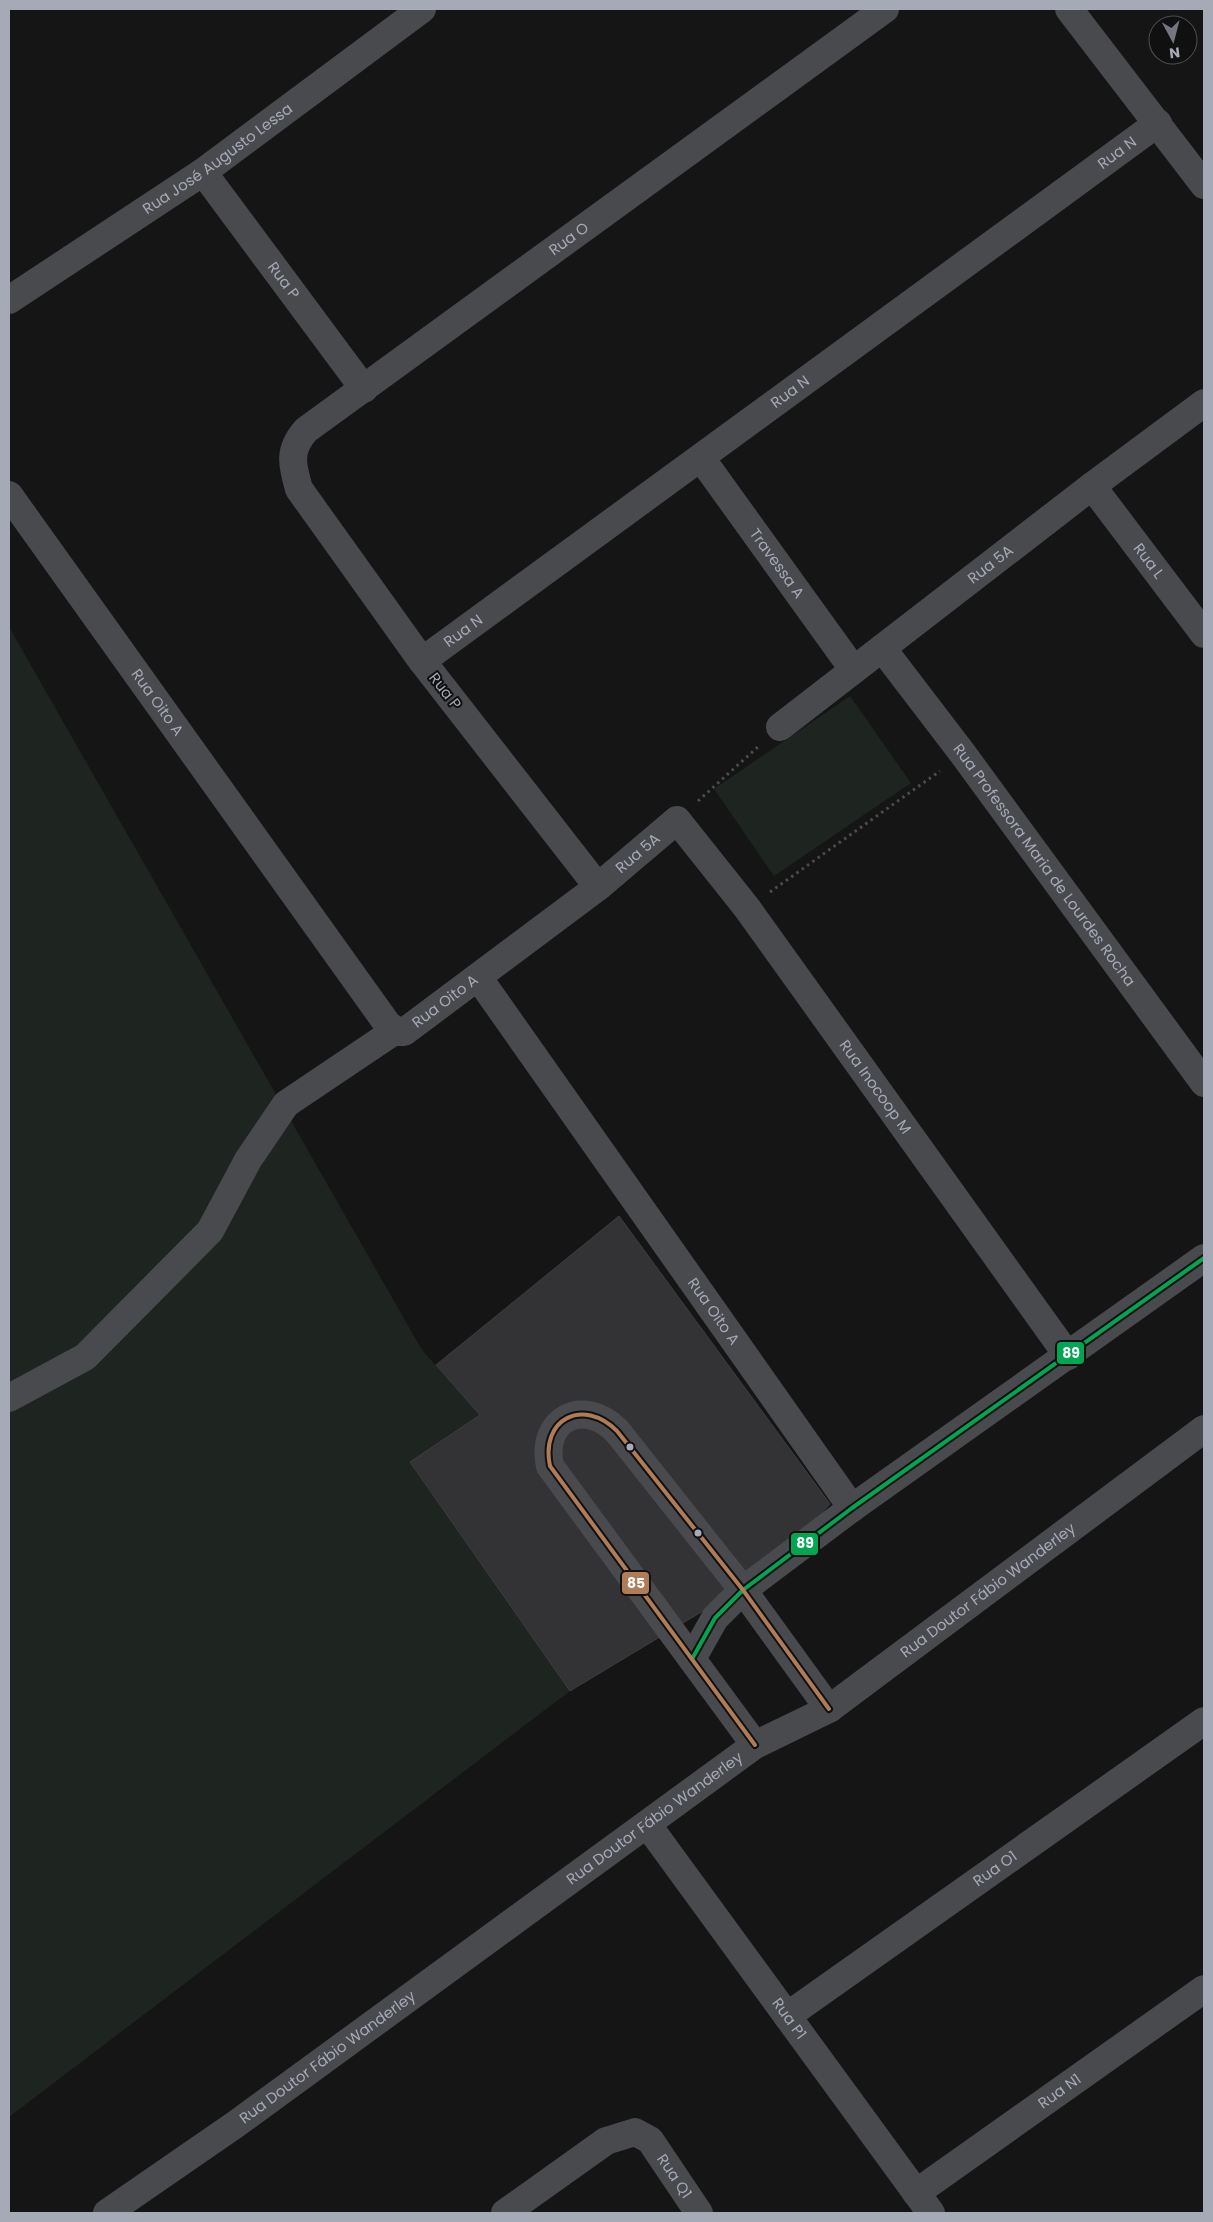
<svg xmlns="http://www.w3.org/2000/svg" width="1213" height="2222" font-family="Poppins,sans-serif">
	<rect width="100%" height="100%" fill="#151515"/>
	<g fill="#1e241f">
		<polygon points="9,627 422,1350 480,1415 410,1462 570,1691 9,2117"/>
		<polygon points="850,696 911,783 774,876 714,789"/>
	</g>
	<polygon fill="#333335" stroke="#3e3e41" points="619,1216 830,1504 766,1573 570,1691 410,1462 480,1415 436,1365"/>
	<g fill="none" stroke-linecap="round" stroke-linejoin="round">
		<g stroke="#4b4c50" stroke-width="3" stroke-dasharray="2.5 4" stroke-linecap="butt">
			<polyline points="698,801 760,745"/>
			<polyline points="770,892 940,771"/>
		</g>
		<g stroke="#494a4e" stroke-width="28">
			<polyline points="1069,9 1204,185"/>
			<path id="s1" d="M203,172L364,389"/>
			<path id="s2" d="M9,300L203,172L422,9"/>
			<path id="s3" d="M701,458L853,669"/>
			<path id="s4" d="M1092,486L1204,634"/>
			<path id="s5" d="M9,495L388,1025L399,1032H404L598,887L677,820L747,908L1068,1356"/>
			<path id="s6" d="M882,648L963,754L1204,1083"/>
			<path id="s7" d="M422,661L1158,123"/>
			<path id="s8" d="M780,727L1092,486L1204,403"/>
			<path id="s9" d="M598,887L422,661L299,489C292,465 288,450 306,430L885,9"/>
			<path id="s10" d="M478,977L852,1508"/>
			<polyline points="9,1398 85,1357 210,1231 248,1160 286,1104 396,1030"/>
			<polyline points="692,1659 715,1618 743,1590 852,1508 1204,1258"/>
			<path d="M755,1745L550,1466C540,1419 583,1397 617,1431L743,1590L829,1709"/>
			<path id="s11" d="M647,1824L931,2213"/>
			<path id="s12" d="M787,2016L1204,1721"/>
			<path id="s13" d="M916,2193L1204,1989"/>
			<path id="s14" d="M505,2213L606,2141L635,2132L650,2140L699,2213"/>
		</g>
		<path stroke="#494a4e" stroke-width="28" id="s15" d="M107,2213L236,2124L755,1745L829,1709L1204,1429"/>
		<defs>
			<polyline id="bus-1" points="692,1659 715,1618 743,1590 852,1508 1204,1258"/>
			<path id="bus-2" d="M755,1745L550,1466C540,1419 583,1397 617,1431L743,1590L829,1709"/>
		</defs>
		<use href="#bus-1" stroke="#101011" stroke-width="8"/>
		<use href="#bus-2" stroke="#101011" stroke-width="8"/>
		<use href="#bus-1" stroke="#00a651" stroke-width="4"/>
		<use href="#bus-2" stroke="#b07c57" stroke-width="4"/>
	</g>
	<g fill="#a6aab7" stroke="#101011" stroke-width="2">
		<circle cx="630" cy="1447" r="4.5"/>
		<circle cx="698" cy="1533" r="4.5"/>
	</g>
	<g text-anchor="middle" stroke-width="4" stroke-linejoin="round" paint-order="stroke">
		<g font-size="15" fill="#a6aab7" stroke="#101011">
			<text dy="5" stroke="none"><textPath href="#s7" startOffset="861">Rua N</textPath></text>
			<text dy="5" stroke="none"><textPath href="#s2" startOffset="252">Rua José Augusto Lessa</textPath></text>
			<text dy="5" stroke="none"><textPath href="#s9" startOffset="886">Rua O</textPath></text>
			<text dy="5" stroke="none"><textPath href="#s1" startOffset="135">Rua P</textPath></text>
			<text dy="5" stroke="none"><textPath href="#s7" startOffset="456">Rua N</textPath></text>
			<text dy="5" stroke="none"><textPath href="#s4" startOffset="94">Rua L</textPath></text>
			<text dy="5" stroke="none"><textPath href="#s3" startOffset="130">Travessa A</textPath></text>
			<text dy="5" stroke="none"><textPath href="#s8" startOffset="266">Rua 5A</textPath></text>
			<text dy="5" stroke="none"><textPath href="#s7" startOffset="51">Rua N</textPath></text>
			<text transform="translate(445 691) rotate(52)" y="5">Rua P</text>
			<text dy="5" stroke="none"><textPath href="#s5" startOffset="255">Rua Oito A</textPath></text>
			<text dy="5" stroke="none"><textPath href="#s5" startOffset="964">Rua 5A</textPath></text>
			<text dy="5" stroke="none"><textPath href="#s6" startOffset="271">Rua Professora Maria de Lourdes Rocha</textPath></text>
			<text dy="5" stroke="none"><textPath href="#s5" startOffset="721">Rua Oito A</textPath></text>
			<text dy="5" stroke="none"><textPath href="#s5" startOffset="1348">Rua Inocoop M</textPath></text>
			<text dy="5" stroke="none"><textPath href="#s10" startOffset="409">Rua Oito A</textPath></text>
			<text dy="5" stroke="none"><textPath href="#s15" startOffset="1080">Rua Doutor Fábio Wanderley</textPath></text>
			<text dy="5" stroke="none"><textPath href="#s15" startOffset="675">Rua Doutor Fábio Wanderley</textPath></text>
			<text dy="5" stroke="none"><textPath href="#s12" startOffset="255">Rua O1</textPath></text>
			<text dy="5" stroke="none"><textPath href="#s11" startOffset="241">Rua P1</textPath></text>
			<text dy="5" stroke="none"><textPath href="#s15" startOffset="270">Rua Doutor Fábio Wanderley</textPath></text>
			<text dy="5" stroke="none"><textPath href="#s13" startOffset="176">Rua N1</textPath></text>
			<text dy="5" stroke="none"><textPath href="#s14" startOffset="215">Rua Q1</textPath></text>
		</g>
	</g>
	<g stroke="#101011" stroke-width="2">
		<rect x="1056" y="1341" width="29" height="24" rx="5" fill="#00a651"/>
		<rect x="790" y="1532" width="29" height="24" rx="5" fill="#00a651"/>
		<rect x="621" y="1571" width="29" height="24" rx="5" fill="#b07c57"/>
	</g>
	<g font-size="14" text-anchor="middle" font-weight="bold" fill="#fff">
		<text x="1071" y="1358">89</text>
		<text x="805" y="1548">89</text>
		<text x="636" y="1588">85</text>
	</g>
	<rect width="1213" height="2222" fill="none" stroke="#a6aab7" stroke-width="20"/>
	<g transform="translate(1173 40) rotate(173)"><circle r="24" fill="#101011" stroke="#4c4e53"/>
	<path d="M0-4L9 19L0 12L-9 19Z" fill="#73767e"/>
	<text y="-8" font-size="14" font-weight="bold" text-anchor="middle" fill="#a6aab7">N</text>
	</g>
</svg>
